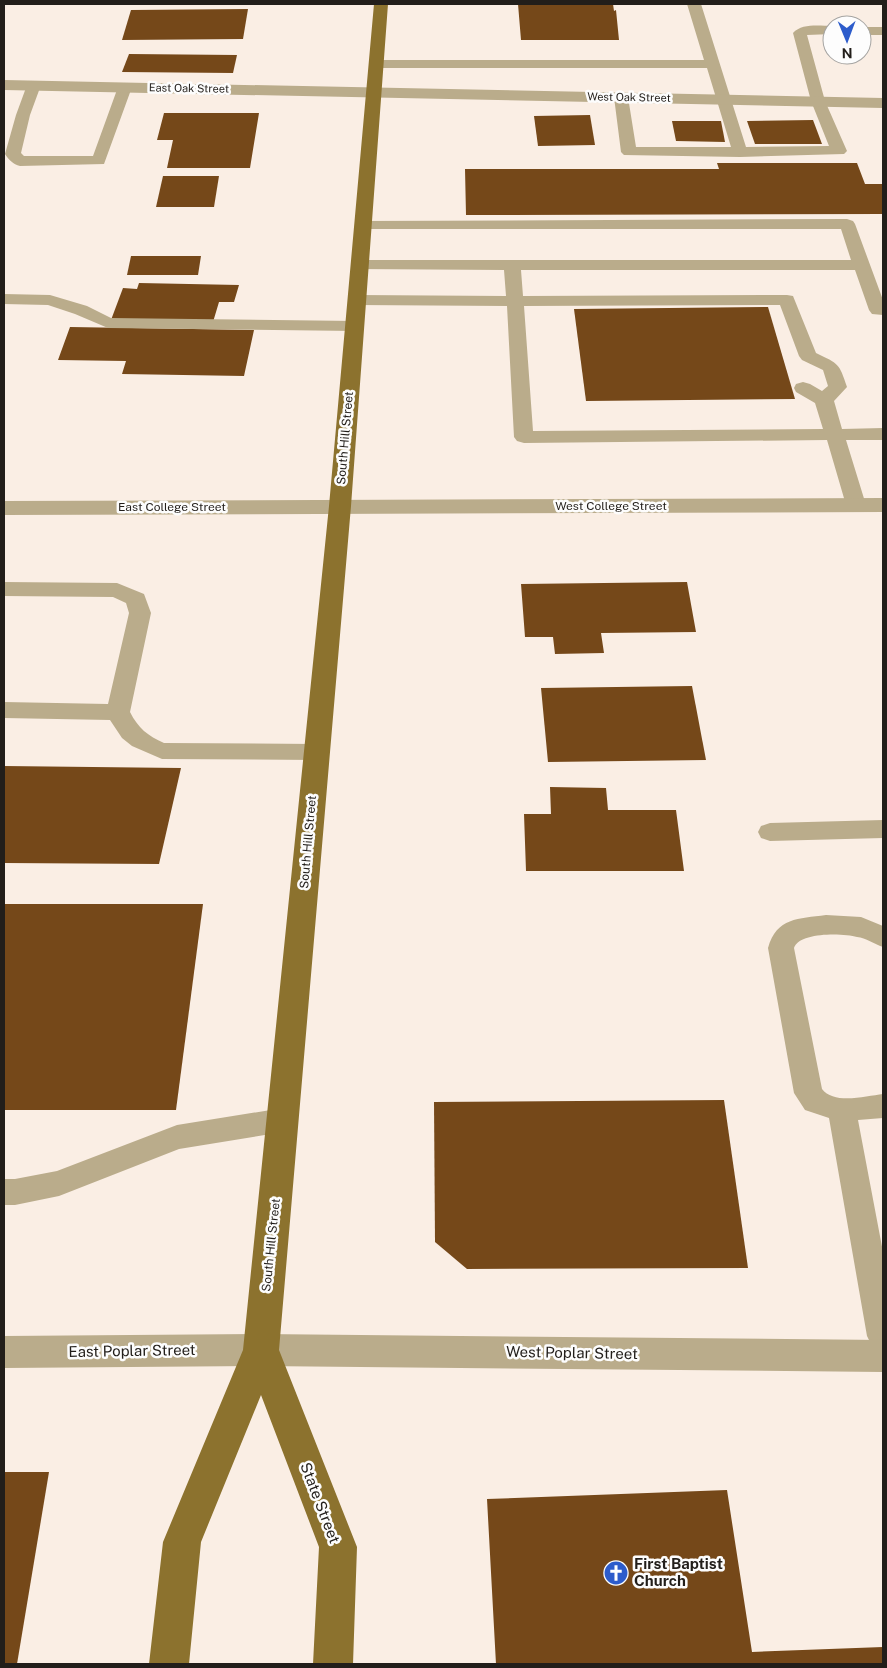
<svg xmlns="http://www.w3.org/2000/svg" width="887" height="1668" font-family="'Public Sans',sans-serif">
	<rect width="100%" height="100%" fill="#faeee4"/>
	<g fill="#754819">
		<polygon points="518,4 613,4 614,11 616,10 619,40 521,40"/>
		<polygon points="248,9 243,39 122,40 131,10"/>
		<polygon points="129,54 237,55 233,73 122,72"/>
		<polygon points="164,113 259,113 250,168 167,168 173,140 157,140"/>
		<polygon points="590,115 595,145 538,146 534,116"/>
		<polygon points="813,120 822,144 755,144 747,121"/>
		<polygon points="672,121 721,121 725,142 676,141"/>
		<polygon points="717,163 857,163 865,184 883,184 883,214 466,215 465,169 719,169"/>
		<polygon points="163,176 219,176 214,207 156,207"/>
		<polygon points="131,256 201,256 198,275 127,275"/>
		<polygon points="139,283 239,285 234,302 219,302 213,322 111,320 123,288 137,289"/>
		<polygon points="768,307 795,399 586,401 574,309"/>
		<polygon points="70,327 254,330 244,376 122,374 126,361 58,360"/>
		<polygon points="687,582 696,632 601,633 604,653 555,654 553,637 525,637 521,584"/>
		<polygon points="692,686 706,760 548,762 541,688"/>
		<polygon points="4,766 181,768 159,864 4,863"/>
		<polygon points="550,787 606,788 608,810 676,810 684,871 526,871 524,814 551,814"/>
		<polygon points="4,904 203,904 176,1110 4,1110"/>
		<polygon points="724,1100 748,1268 467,1269 435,1242 434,1102"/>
		<polygon points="4,1472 49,1472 17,1664 4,1664"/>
		<polygon points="727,1490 752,1652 883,1647 883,1664 496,1664 487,1499"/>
	</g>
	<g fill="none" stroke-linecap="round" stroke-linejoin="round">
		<g fill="#baac8b" fill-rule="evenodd">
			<path d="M687,4H701L746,147L829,146L811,101L793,33C802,23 820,26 832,26V34L807,35L825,101L847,151L844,154L740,157L624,155L621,152L614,97L616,94H626L628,97L636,147H731L707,68H376L371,67L369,64L371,61L376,60H704Z"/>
			<rect x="862" y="27" width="21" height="8"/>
			<path d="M34,81L39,82L41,85L30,115L21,153L24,156H93L118,87L120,84H130L132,87L104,164L20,166C13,164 9,160 5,154L16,115L27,85L29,82Z"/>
			<path d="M847,219L853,221L855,224L883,300V315L872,314L869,310L855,270H521L523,296L787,295L793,296L816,353C839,364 839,363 847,387L834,401L842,429L883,428V440H846L866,505L863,509L856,511L849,509L846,505L827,440L524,443L517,441L514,437L507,306L357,305L351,304L348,300L351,296L357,295L506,296L504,270L354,269L351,265L354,261L360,260H851L841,229H357L355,226L357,223L363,221ZM780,305L799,356L802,360L823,370L828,386L822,391L810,384L803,382L796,384L794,388L796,392L815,403L823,429L533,431L524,306Z"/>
			<polygon points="4,294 50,295 87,306 111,318 355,321 361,322 364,326 361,330 355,331 108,328 75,314 48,305 4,304"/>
			<path d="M4,582L117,583L144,594L151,613L130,712C138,728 148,736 164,743L316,744L324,746L328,752L324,758L316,760L162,759L132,746L122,738L110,720L4,718V702L108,704L129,613L126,603L113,597L4,596Z"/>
			<polygon points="883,820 883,838 770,841 761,838 758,832 761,826 770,823"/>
			<path d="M826,915L861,917L883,926V947C874,944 866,938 857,937C843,933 799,932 794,948L822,1089C834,1105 866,1096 883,1094V1118L858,1120L883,1252V1351L872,1346L867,1336L829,1118L805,1110L794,1093L768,948C777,917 798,919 826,915Z"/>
			<polygon points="283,1108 293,1112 298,1120 293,1128 283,1132 179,1149 59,1196 15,1205 4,1205 4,1179 15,1179 57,1171 177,1125"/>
		</g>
		<g fill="#baac8b" fill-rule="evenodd">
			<polygon points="4,80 883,98 883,108 4,90"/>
			<polygon points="883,498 883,512 4,515 4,501"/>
			<polygon points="261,1334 274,1339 279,1350 274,1361 261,1366 4,1368 4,1336"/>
		</g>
		<polygon fill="#baac8b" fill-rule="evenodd" points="261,1334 883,1340 883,1372 261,1366 248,1361 243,1350 248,1339"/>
		<polygon fill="#8c722e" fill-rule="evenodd" points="374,4 388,4 351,506 279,1350 357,1547 353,1664 313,1664 319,1547 261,1395 201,1542 189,1664 149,1664 163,1542 243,1350 329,506"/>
	</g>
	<defs>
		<symbol id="church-disc" viewBox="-11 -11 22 22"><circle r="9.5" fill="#2d5ccb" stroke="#fdfdfd"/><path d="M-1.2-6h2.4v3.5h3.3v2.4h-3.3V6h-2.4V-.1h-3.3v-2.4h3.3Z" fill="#fff"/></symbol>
	</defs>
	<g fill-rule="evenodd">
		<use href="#church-disc" x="602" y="1559" width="28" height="28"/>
	</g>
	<g text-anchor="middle" stroke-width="5" stroke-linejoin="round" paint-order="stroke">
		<g font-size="11" fill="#221e1a" stroke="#fdfdfd">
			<text transform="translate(189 88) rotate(1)" y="4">East Oak Street</text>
			<text transform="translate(629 97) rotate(1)" y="4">West Oak Street</text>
		</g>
		<g font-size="12" fill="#221e1a" stroke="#fdfdfd">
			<text transform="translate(345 438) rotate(-85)" y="4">South Hill Street</text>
			<text x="611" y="510">West College Street</text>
			<text x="172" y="511">East College Street</text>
			<text transform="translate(308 842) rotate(-85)" y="4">South Hill Street</text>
			<text transform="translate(271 1245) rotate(-84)" y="4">South Hill Street</text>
		</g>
		<g font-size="15" fill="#221e1a" stroke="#fdfdfd">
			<text transform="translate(132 1351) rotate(-1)" y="5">East Poplar Street</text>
			<text transform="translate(572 1353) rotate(1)" y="5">West Poplar Street</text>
			<text transform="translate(320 1503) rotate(69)" y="5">State Street</text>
		</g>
		<g font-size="15" font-weight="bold" fill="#221e1a" stroke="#fdfdfd" text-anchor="start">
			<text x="634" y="1569">First Baptist<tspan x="634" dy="17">Church</tspan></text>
		</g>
	</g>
	<rect width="887" height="1668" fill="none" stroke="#221e1a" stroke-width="10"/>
	<g transform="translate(847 40) rotate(179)"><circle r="24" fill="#fdfdfd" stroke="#a5a4a2"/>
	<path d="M0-4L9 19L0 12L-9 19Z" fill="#2d5ccb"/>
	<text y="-8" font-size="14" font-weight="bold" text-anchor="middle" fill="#221e1a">N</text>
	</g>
</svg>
